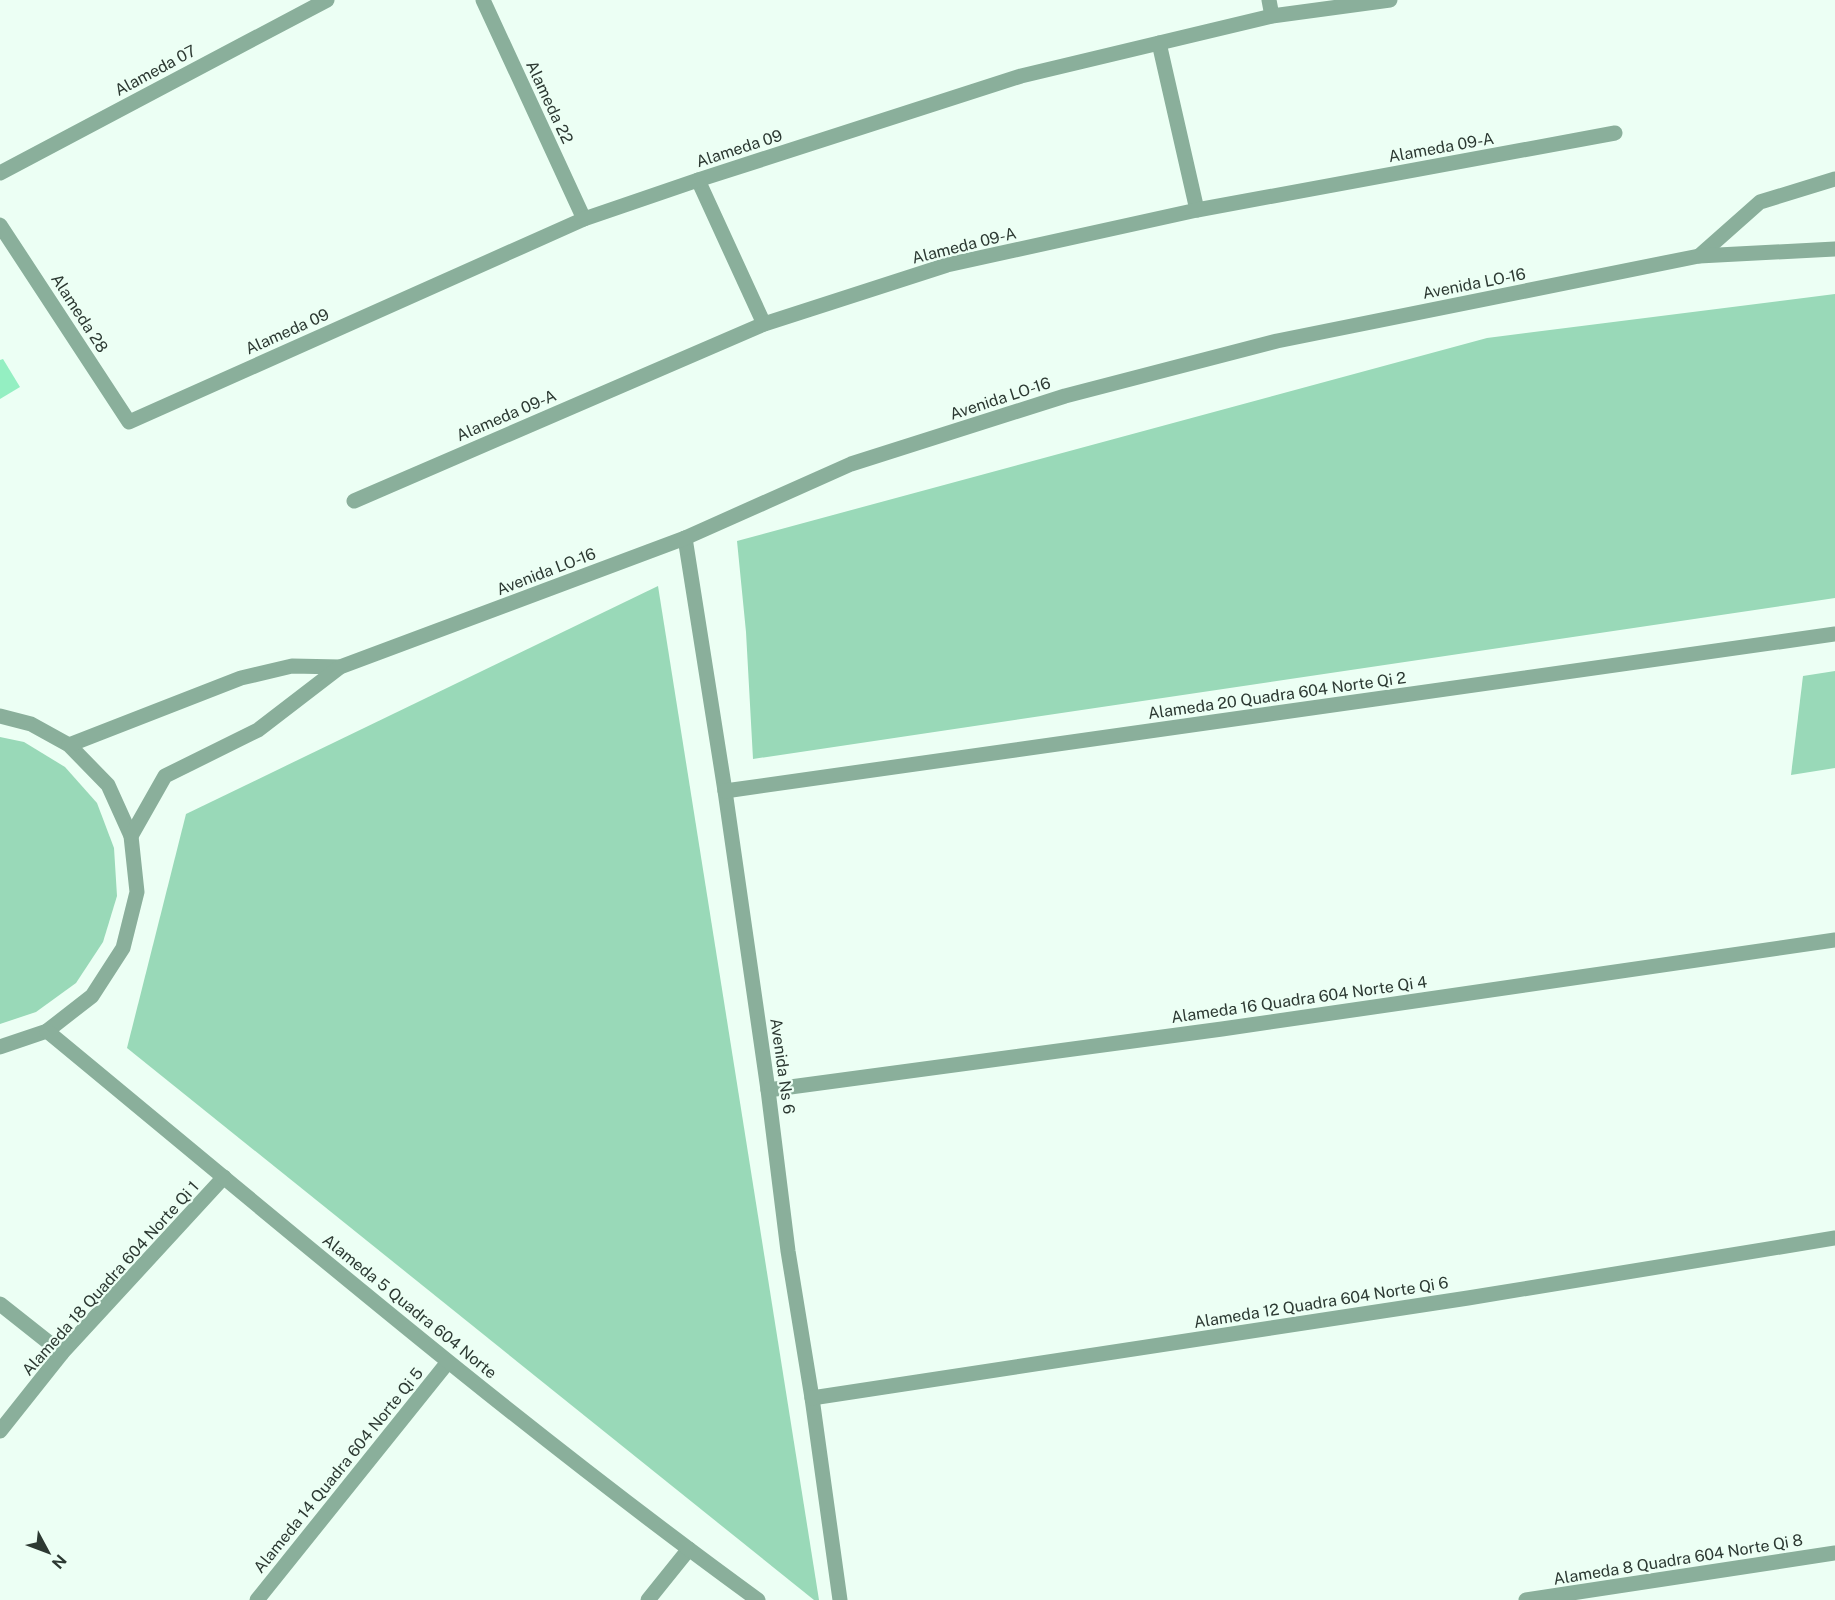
<svg xmlns="http://www.w3.org/2000/svg" width="1835" height="1600" font-family="'Public Sans',sans-serif">
	<rect width="100%" height="100%" fill="#ecfff4"/>
	<g fill="#99d9b8">
		<polygon points="1835,294 1835,598 753,759 746,632 737,541 1487,338"/>
		<polygon points="658,586 819,1600 814,1600 127,1048 186,814"/>
		<polygon points="1835,671 1835,768 1791,775 1803,676"/>
		<polygon points="0,737 24,742 65,767 97,803 114,848 117,896 103,942 76,983 36,1012 0,1024"/>
	</g>
	<polygon fill="#94efc2" points="3,359 20,387 0,399 0,360"/>
	<g fill="none" stroke-linecap="round" stroke-linejoin="round">
		<g stroke="#8aaf9b" stroke-width="15">
			<polyline points="483,0 584,219"/>
			<polyline points="1269,0 1272,16"/>
			<polyline points="1159,43 1197,210"/>
			<polyline points="0,173 327,0"/>
			<polyline points="698,180 764,324"/>
			<polyline points="0,225 129,422 584,219 698,180 1021,76 1272,16 1390,0"/>
			<polyline points="354,501 764,324 947,265 1197,210 1615,133"/>
			<polyline points="685,538 725,791 768,1090 788,1251 812,1398 840,1600"/>
			<polyline points="725,791 1835,634"/>
			<polyline points="768,1090 1222,1029 1835,940"/>
			<polyline points="0,1304 62,1353"/>
			<polyline points="812,1398 1468,1298 1835,1238"/>
			<polyline points="0,1431 62,1353 224,1177"/>
			<polyline points="257,1600 448,1362"/>
			<polyline points="648,1600 689,1549"/>
			<polyline points="1526,1600 1835,1553"/>
		</g>
		<g stroke="#8aaf9b" stroke-width="15">
			<polyline points="1699,256 1760,202 1835,179"/>
			<polyline points="0,716 31,724 69,745 108,785 131,836 137,892 123,948 92,996 47,1031 0,1047"/>
			<polyline points="69,745 241,678 292,666 340,667"/>
			<polyline points="131,836 165,776 258,730 340,667 685,538 851,464 1065,396 1277,341 1699,256 1835,249"/>
			<path d="M47,1031C281,1224 513,1422 758,1600"/>
		</g>
	</g>
	<g text-anchor="middle" stroke-width="4.5" stroke-linejoin="round" paint-order="stroke">
		<g font-size="16" fill="#2c3932" stroke="#ecfff4">
			<text transform="translate(155 70) rotate(-28)" y="6">Alameda 07</text>
			<text transform="translate(550 102) rotate(65)" y="6">Alameda 22</text>
			<text transform="translate(1441 147) rotate(-10)" y="6">Alameda 09-A</text>
			<text transform="translate(739 148) rotate(-18)" y="6">Alameda 09</text>
			<text transform="translate(964 245) rotate(-14)" y="6">Alameda 09-A</text>
			<text transform="translate(1474 283) rotate(-11)" y="6">Avenida LO-16</text>
			<text transform="translate(80 313) rotate(57)" y="6">Alameda 28</text>
			<text transform="translate(287 331) rotate(-24)" y="6">Alameda 09</text>
			<text transform="translate(1000 398) rotate(-18)" y="6">Avenida LO-16</text>
			<text transform="translate(506 415) rotate(-23)" y="6">Alameda 09-A</text>
			<text transform="translate(546 571) rotate(-21)" y="6">Avenida LO-16</text>
			<text transform="translate(1277 695) rotate(-8)" y="6">Alameda 20 Quadra 604 Norte Qi 2</text>
			<text transform="translate(1299 999) rotate(-8)" y="6">Alameda 16 Quadra 604 Norte Qi 4</text>
			<text transform="translate(783 1066) rotate(82)" y="6">Avenida Ns 6</text>
			<text transform="translate(110 1278) rotate(-48)" y="6">Alameda 18 Quadra 604 Norte Qi 1</text>
			<text transform="translate(1321 1302) rotate(-9)" y="6">Alameda 12 Quadra 604 Norte Qi 6</text>
			<text transform="translate(410 1306) rotate(39)" y="6">Alameda 5 Quadra 604 Norte</text>
			<text transform="translate(338 1470) rotate(-51)" y="6">Alameda 14 Quadra 604 Norte Qi 5</text>
			<text transform="translate(1678 1559) rotate(-9)" y="6">Alameda 8 Quadra 604 Norte Qi 8</text>
		</g>
	</g>
	<g transform="translate(48 1552) rotate(131)" stroke="#ecfff4" stroke-width="4.5" paint-order="stroke">
	<path d="M0-4.5L10 22L0 15L-10 22Z" fill="#2c3932"/>
	<text y="-9" font-size="16" font-weight="bold" text-anchor="middle" fill="#2c3932">N</text>
	</g>
</svg>
